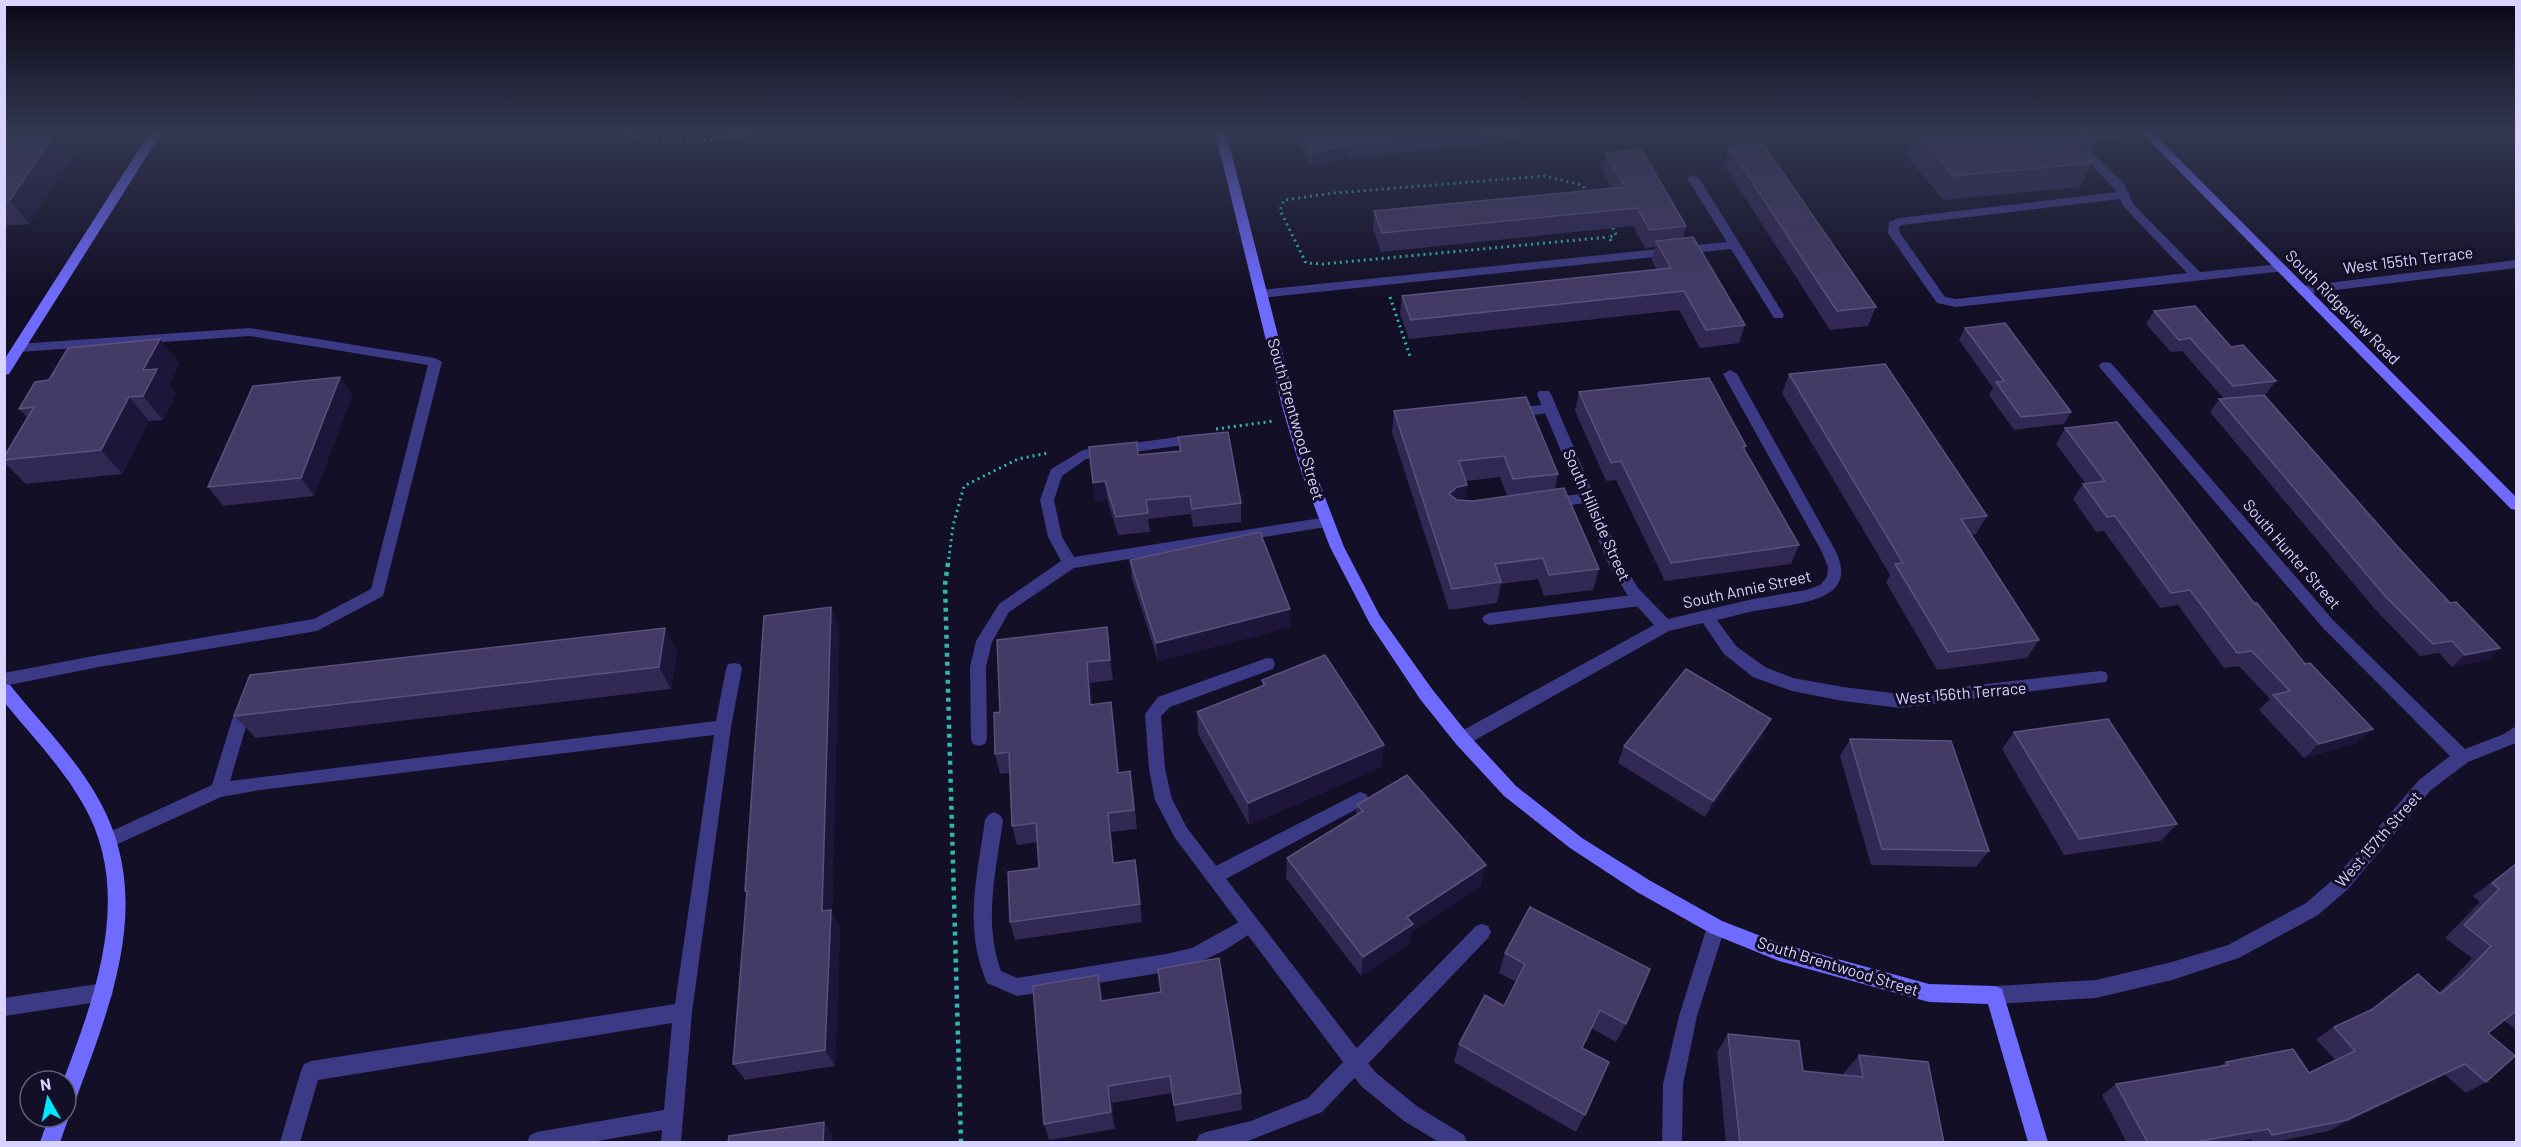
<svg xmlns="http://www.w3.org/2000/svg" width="2521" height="1147" font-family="Barlow,sans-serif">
	<rect width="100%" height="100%" fill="#130f26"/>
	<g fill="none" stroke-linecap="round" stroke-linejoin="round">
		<g stroke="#2fb8b0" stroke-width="3" stroke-dasharray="2 4" stroke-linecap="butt">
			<path d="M615,132C665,150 719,138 770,132"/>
			<polyline points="1588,193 1582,185 1545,176 1334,193 1284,200 1280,210 1306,263 1323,264 1609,237"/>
			<polyline points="1611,241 1609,237 1616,235 1612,225"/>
			<polyline points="1390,297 1411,359"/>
			<polyline points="1216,429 1274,421"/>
			<polyline points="948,565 953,526 964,486 1018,459 1048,453"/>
		</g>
		<polyline stroke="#2fb8b0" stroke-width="4.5" stroke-dasharray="4 5" stroke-linecap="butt" points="948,563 945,585 961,1142"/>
		<g fill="#3d3a85" fill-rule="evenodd">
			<path d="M2133,132C2124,139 2105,136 2090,146L2092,152L2125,185L2133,204L2200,272L2281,264L2285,265V271L1956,307L1937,303L1888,233L1889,222L1899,218L2117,192L2083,155L2078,145L2098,133ZM2120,199L2124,207L2187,273L1956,299L1945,297L1900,233L1899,227L1902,225Z"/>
			<polygon points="250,328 435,358 442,362 383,596 317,631 99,667 4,686 4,673 99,655 314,619 371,589 428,365 250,336 18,352 12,348 18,344"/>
			<polygon points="1550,404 1557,409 1555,412 1514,418 1507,413 1514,408"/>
			<polygon points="1199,434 1204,436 1206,439 1204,442 1086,459 1062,476 1054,500 1062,537 1074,557 1327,517 1332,518 1334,522 1332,526 1074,568 1009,612 992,642 986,667 987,739 985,744 979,746 973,744 971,739 970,667 976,641 999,604 1061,561 1048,537 1040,500 1051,469 1083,450"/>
			<polygon points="1588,493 1595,498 1593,502 1549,508 1542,503 1549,498"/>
			<polygon points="1640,594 1645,596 1648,600 1645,604 1640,606 1490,625 1485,623 1482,619 1485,615 1490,613"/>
			<polygon points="734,663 740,664 742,669 731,727 692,1012 681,1142 661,1142 662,1130 591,1142 527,1142 530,1135 537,1132 664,1110 672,1023 318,1080 300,1142 280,1142 301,1071 304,1064 311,1061 675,1004 714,735 260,790 221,797 109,848 103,845 100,840 103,835 212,785 232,720 234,715 240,713 246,715 248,720 230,781 716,721 726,669 728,664"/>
			<polygon points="1360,792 1366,794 1369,799 1366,804 1220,882 1214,884 1208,882 1205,876 1208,870"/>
			<path d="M994,812L1000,815L1003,820C996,871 983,922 1001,971L1017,978L1166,954L1192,948L1250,916L1256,918L1259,924L1256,930L1225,950L1194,965L1166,972L1017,996L987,983C963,927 977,878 985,820L988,815Z"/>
			<polygon points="1482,924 1488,926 1491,932 1488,938 1322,1112 1245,1142 1196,1142 1199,1135 1206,1132 1251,1121 1308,1098 1476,926"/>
			<polygon points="104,983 111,986 113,992 111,998 104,1001 4,1016 4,998"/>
		</g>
		<g fill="#3d3a85" fill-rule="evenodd">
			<polygon points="1693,175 1699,178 1784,315 1782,318 1774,318 1731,249 1261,298 1255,294 1261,290 1727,242 1687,178"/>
			<polygon points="2516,260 2516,268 2303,294 2297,290 2303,286"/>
			<polygon points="2106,362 2111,363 2333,620 2465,749 2504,734 2516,726 2516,743 2468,762 2431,790 2348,889 2318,915 2239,958 2172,980 2096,998 1995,1004 1988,1001 1986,995 1988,989 1995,986 2096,980 2172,962 2228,945 2306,903 2336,877 2419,780 2450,756 2323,628 2101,369 2099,366 2101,363"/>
			<path d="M1730,370L1737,374L1834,548C1862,600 1802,603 1767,609C1750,611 1734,616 1717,620L1736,646L1765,667L1793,678L1843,687L1900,694L2100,671L2106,672L2108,677L2106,682L1900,708L1843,701L1792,691L1753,677L1724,654L1703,623L1669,631L1468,744L1462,746L1456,744L1454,739L1456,734L1654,625L1628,596L1609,565L1537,394L1539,391H1549L1551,394L1623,563L1638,588L1668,619L1753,599L1806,590L1820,585L1827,577L1828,567L1822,552L1723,374Z"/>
			<polygon points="1267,658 1273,659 1275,664 1273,669 1170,707 1161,716 1165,769 1172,799 1187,828 1375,1072 1418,1107 1464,1135 1467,1142 1439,1142 1404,1121 1361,1086 1175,838 1155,800 1149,769 1145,714 1158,697"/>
			<polygon points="1716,919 1722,921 1725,927 1697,1016 1683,1084 1682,1142 1662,1142 1663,1084 1679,1016 1707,927 1710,921"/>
		</g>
		<g fill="#6f6bff" fill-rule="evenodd">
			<polygon points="150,132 162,132 9,374 4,375 4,360"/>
			<polygon points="1215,132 1226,132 1297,410 1316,474 1344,547 1380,616 1432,689 1468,734 1516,786 1582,838 1649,880 1722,921 1779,943 1929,984 1995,986 2002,989 2048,1142 2028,1142 1988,1004 1929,1002 1779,961 1710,933 1637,892 1570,848 1504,796 1456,744 1420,699 1370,624 1330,547 1302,474 1283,410"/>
			<polygon points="2141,132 2152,132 2516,497 2516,510 2511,509"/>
			<path d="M4,684L10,685C38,720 72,754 95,793C156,894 113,998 76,1099L73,1106L66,1109V1081H63C96,994 134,892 83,804C62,767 31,735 4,702Z"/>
			<polygon points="66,1110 69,1117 60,1142 40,1142 49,1117 66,1117"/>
		</g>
	</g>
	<g fill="#312854" fill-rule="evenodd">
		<polygon points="4,132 29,224 4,226"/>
		<polygon points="1295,132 1548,132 1522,140 1348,158 1311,165 1294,140"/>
		<polygon points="1916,132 2079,132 2090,144 2084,154 2092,163 2080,187 1943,200 1906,154"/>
		<polygon points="1729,147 1876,307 1868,326 1830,330 1724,165"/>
		<polygon points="1606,153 1686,226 1683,238 1745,325 1739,343 1700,348 1679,310 1409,339 1400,314 1402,296 1656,269 1652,260 1655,247 1645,248 1633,226 1381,252 1373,230 1374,211 1612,188 1602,171"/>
		<polygon points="2154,311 2231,347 2276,381 2266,394 2224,399 2182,351 2171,352 2146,324"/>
		<polygon points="1965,328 2071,412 2064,424 2014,430 1989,395 1993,388 1959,340"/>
		<polygon points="160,339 179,364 169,384 176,394 163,420 149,421 122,474 26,484 4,462 4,457 28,418 19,409 49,380"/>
		<polygon points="1789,374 1987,516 1976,534 1971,535 2039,640 2027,658 1937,670 1886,582 1890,575 1782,393"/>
		<polygon points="340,377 352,396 314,496 223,506 208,487"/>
		<polygon points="1579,392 1746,446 1745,450 1799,545 1791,564 1665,581 1616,480 1606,481 1575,411"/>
		<polygon points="2219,399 2487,660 2452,667 2439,653 2420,656 2374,608 2210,412"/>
		<path d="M1394,411L1558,474L1555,489L1599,569L1593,590L1544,596L1538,579L1501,584L1497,603L1449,610L1392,432ZM1500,477L1507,496L1473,501H1465L1466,481Z"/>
		<polygon points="2065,428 2357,743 2304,758 2259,710 2270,699 2239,666 2224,668 2178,605 2160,608 2104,531 2096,532 2073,499 2083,484 2085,483 2056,444"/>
		<polygon points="1178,437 1241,503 1241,522 1193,527 1191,514 1148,519 1150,532 1118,535 1107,499 1095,502 1093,483 1138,455 1179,451"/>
		<polygon points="1130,560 1290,627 1158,661 1132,579"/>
		<polygon points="831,607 839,628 832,912 840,928 835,1066 745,1080 733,1064 747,894 745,891"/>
		<polygon points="1107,627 1113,680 1090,683 1092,704 1114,722 1119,773 1133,791 1137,829 1111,832 1114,863 1138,879 1142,922 1015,940 1010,922 1039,868 1037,842 1017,845 1012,826 1010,773 1000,774 995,754"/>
		<polygon points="677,651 671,689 256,738 234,716"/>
		<polygon points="1262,680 1384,745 1381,767 1249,825 1198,734 1197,712 1262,686"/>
		<polygon points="2014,732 2177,824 2161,841 2064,855 2002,749"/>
		<polygon points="1763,736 1705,817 1618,763 1624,746"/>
		<polygon points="1850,739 1989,851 1976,867 1871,865 1840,756"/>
		<polygon points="1357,805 1481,886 1411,932 1409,944 1361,976 1286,878 1287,858 1356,815"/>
		<polygon points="2517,863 2517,1030 2503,1020 2488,1033 2486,1082 2466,1093 2445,1075 2329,1131 2270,1143 2253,1143 2251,1139 2232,1143 2127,1143 2102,1095 2116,1084 2220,1066 2226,1062 2309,1073 2335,1060 2316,1039 2334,1027 2367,1012 2400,986 2418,974 2439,992 2445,987 2472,958 2445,938 2480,902 2473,896"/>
		<polygon points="1530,907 1626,1024 1616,1042 1591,1028 1582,1048 1585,1115 1576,1132 1454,1062 1459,1044 1504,1006 1516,982 1499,973 1505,953"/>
		<polygon points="1098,975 1103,1001 1241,1093 1242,1110 1176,1122 1172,1093 1112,1103 1115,1129 1049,1140 1044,1124"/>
		<polygon points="1728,1034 1803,1071 1845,1076 1844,1073 1859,1055 1944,1143 1726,1143 1717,1052"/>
	</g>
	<g fill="#1d163a">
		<polygon points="56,132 89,132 29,224 10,200"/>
		<polygon points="1523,132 1548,132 1522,140"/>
		<polygon points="1349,145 1348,158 1311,165 1312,153"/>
		<polygon points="160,339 179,364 169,384 176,394 163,420 143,396 143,370"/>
		<polygon points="340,377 352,396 314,496 301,478"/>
		<polygon points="129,397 149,421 122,474 101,450"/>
		<polygon points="1105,481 1107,499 1095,502 1093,483"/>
		<polygon points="1467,485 1464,507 1449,494 1457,487"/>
		<polygon points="831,607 839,628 832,912 840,928 835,1066 825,1050 822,911"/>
		<polygon points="1290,609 1290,627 1158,661 1156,643"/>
		<polygon points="1107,627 1110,648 1113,680 1110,660"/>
		<polygon points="665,628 677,651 671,689 659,667"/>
		<polygon points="2500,648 2487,660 2452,667 2465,655"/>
		<polygon points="1087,662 1090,683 1094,725 1090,705"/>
		<polygon points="1111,702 1114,722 1121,792 1118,773"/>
		<polygon points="1771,719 1763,736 1705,817 1713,801"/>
		<polygon points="2373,729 2357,743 2304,758 2319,744"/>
		<polygon points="1384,745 1381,767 1249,825 1248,803"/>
		<polygon points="1108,813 1111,832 1116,882 1113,863"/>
		<polygon points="1135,860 1138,879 1142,922 1140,904"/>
		<polygon points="1486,865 1481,886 1411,932 1409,944 1361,976 1363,957 1407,917"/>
		<polygon points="1098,975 1102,994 1105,1020 1101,1001"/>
		<polygon points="2465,1064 2445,1075 2329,1131 2347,1120"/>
		<polygon points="1108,1086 1112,1103 1115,1129 1111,1112"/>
		<polygon points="824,1122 832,1134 832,1143 823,1143"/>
	</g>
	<g fill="#433a66" stroke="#5a527e" stroke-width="1.5">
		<polygon points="4,132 56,132 10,200 4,200"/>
		<polygon points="1297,132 1481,132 1349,145 1312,153"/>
		<polygon points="1917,132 2079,132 2090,144 2076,145 2092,163 1953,176"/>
		<polygon points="1763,144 1876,307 1837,311 1729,147"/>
		<polygon points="1641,149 1686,226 1650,230 1637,208 1382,233 1374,211 1625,187 1606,153"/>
		<polygon points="1693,237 1745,325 1706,330 1684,291 1411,320 1402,296 1671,268 1656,241"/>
		<polygon points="2195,306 2231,347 2243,345 2276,381 2233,386 2190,338 2179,340 2154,311"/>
		<polygon points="2005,323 2071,412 2021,417 1996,382 2004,381 1965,328"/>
		<polygon points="160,339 143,370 157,369 143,396 129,397 101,450 4,460 4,457 34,407 19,409 35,382 49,380 68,348"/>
		<polygon points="1885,364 1987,516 1961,519 2039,640 1948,652 1895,564 1903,563 1789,374"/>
		<polygon points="340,377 301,478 208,487 253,386"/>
		<polygon points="1709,378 1746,446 1743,447 1799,545 1671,563 1621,461 1611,463 1579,392"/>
		<polygon points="2264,395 2397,546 2450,603 2456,602 2500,648 2465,655 2452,641 2433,644 2385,596 2219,399"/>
		<polygon points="1526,397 1558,474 1513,479 1504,456 1459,461 1467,485 1457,487 1449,494 1457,500 1473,501 1564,488 1599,569 1549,575 1543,558 1495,564 1501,582 1452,589 1394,411"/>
		<polygon points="2117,422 2254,603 2257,603 2305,664 2310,663 2373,729 2319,744 2273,695 2290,691 2252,651 2237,653 2190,590 2171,593 2115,516 2107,517 2083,484 2105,481 2065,428"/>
		<polygon points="1228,432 1241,503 1192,509 1190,496 1146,500 1148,513 1116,517 1105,481 1093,483 1089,447 1137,442 1138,455 1181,451 1178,437"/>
		<polygon points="1260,532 1290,609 1156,643 1130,560"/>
		<polygon points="831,607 822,911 831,910 825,1050 733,1064 747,891 745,891 764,616"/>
		<polygon points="1107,627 1110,660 1087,662 1090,705 1111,702 1118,773 1130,771 1134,810 1108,813 1113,863 1135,860 1140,904 1010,922 1008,872 1039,868 1036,823 1012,826 1009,752 995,754 994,713 1000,712 997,640"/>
		<polygon points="665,628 659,667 234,716 250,675"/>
		<polygon points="1325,655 1384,745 1248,803 1197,712 1265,685 1262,680"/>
		<polygon points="1686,669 1771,719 1713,801 1624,746"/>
		<polygon points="2108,719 2177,824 2079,839 2014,732"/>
		<polygon points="1850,739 1951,741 1989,851 1882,849"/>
		<polygon points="1407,775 1486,865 1407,917 1413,924 1363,957 1287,858 1363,811 1357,805"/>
		<polygon points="2517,863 2517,1010 2488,1033 2515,1056 2486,1082 2465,1064 2347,1120 2272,1135 2268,1129 2189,1143 2148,1143 2116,1084 2228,1065 2226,1062 2293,1049 2309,1073 2355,1051 2334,1027 2373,1009 2418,974 2440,994 2463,975 2491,946 2464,925 2499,889 2492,883"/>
		<polygon points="1530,907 1650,969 1626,1024 1600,1010 1582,1048 1609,1062 1585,1115 1459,1044 1485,995 1504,1006 1525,964 1505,953"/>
		<polygon points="1219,958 1241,1093 1174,1105 1170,1076 1108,1086 1111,1112 1044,1124 1033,986 1098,975 1101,1001 1161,992 1158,969"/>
		<polygon points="1728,1034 1799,1041 1803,1071 1863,1077 1859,1055 1928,1062 1944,1143 1740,1143"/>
		<polygon points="824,1122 823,1143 728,1143 729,1136"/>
	</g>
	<linearGradient id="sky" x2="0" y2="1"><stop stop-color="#0a0815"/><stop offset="0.45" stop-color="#333752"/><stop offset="1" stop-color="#333752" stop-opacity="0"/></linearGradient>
	<rect width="2521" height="292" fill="url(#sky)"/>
	<g text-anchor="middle" stroke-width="6" stroke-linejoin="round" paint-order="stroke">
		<g font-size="16" fill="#d9d4ff" stroke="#130f26">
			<text transform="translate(2408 260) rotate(-7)" y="6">West 155th Terrace</text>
			<text transform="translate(2343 307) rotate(45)" y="6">South Ridgeview Road</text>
			<text transform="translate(1296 419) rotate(74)" y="6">South Brentwood Street</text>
			<text transform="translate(1597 515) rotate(66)" y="6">South Hillside Street</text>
			<text transform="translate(2292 554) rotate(49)" y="6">South Hunter Street</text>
			<text transform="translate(1747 589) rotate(-12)" y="6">South Annie Street</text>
			<text transform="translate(1961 693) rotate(-5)" y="6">West 156th Terrace</text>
			<text transform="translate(2378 839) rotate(-49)" y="6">West 157th Street</text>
			<text transform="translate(1838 966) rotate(17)" y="6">South Brentwood Street</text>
		</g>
	</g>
	<rect width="2521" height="1147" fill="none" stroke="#d9d4ff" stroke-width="12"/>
	<g transform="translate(48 1099) rotate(351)"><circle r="28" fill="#130f26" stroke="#625e7d" stroke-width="1.5"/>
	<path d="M0-4.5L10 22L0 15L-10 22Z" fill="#00e5ff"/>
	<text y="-9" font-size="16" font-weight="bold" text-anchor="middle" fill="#d9d4ff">N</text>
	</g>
</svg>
